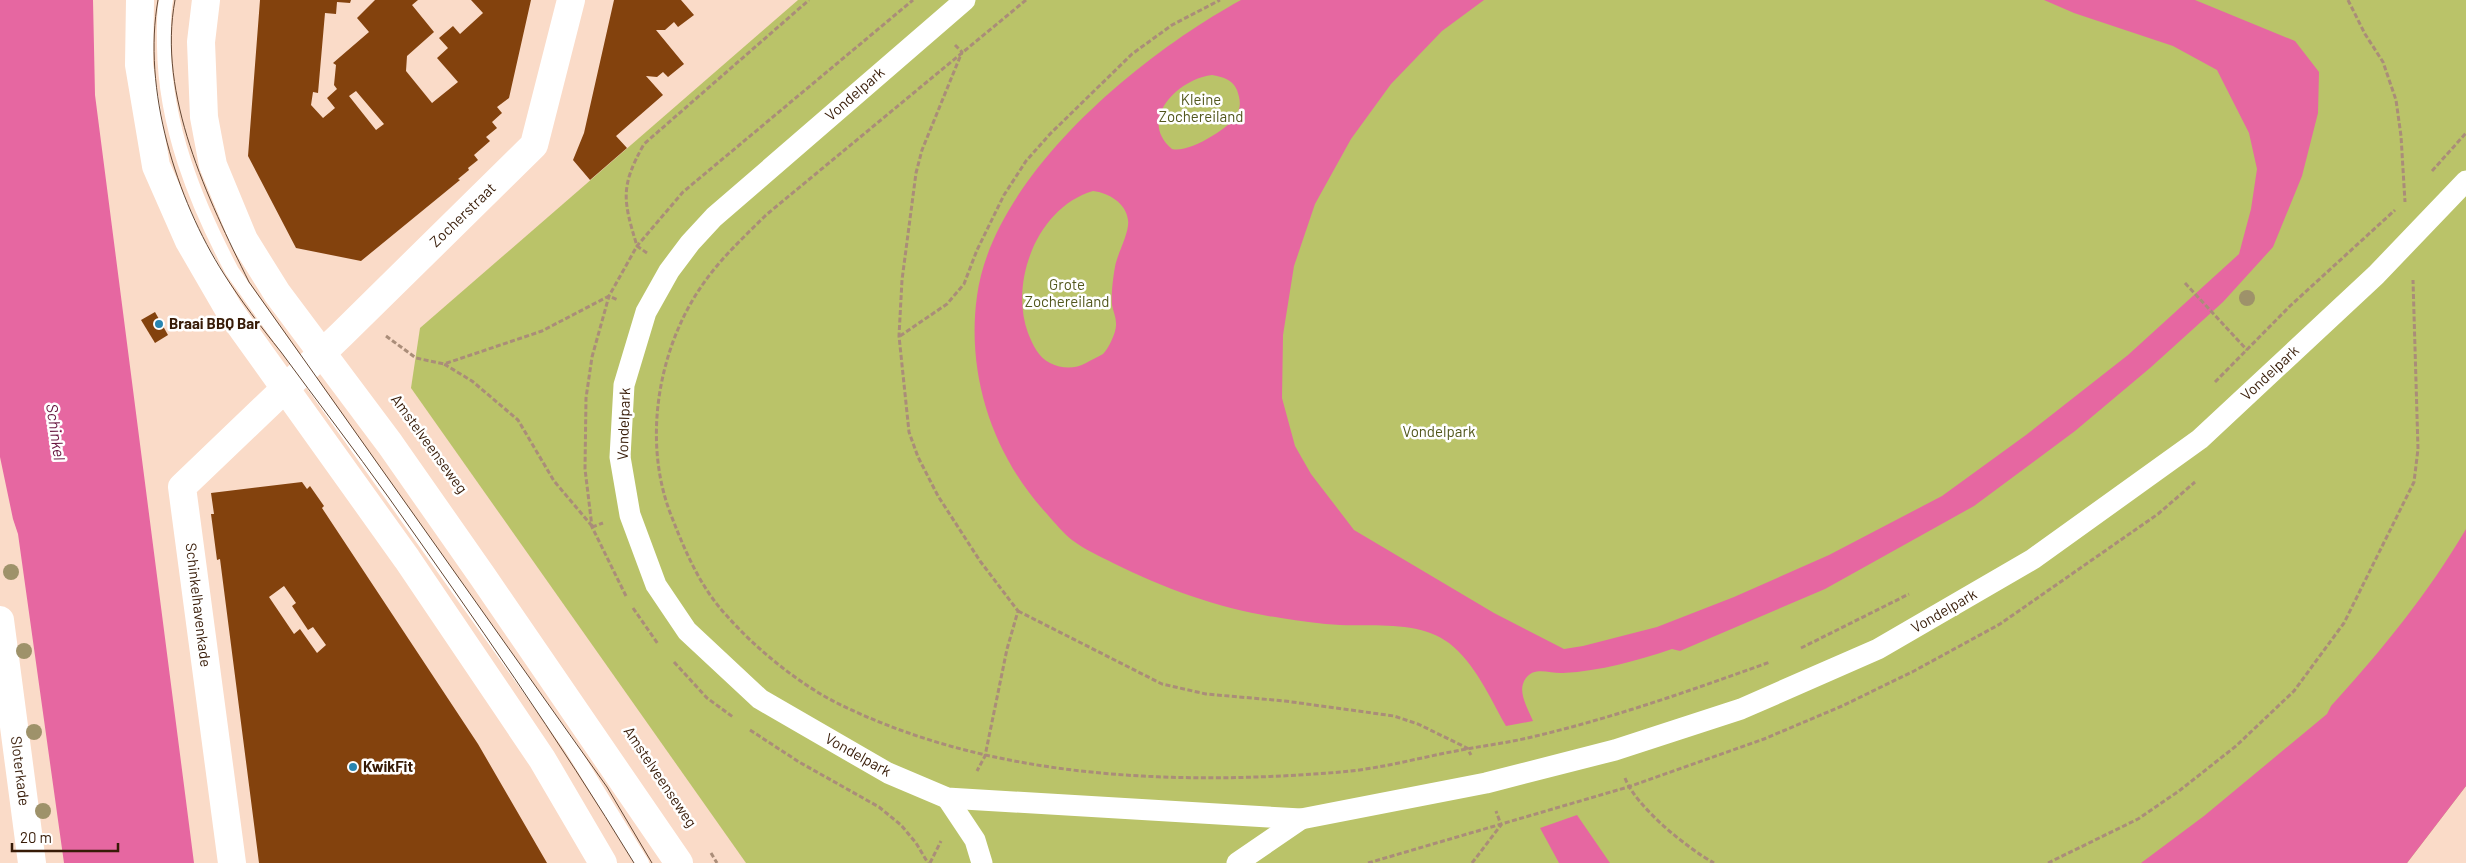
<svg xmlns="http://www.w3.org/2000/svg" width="2466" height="863" font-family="Barlow,sans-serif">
	<rect width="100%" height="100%" fill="#fadbc8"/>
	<polygon fill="#bac369" points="798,0 2466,0 2466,786 2407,863 746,863 411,388 420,328"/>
	<g fill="#e667a1" fill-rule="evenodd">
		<polygon points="0,0 93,0 95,95 194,863 64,863 18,534 13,519 0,457"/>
		<path d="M1241,0H1484L1442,31L1391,84L1351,139L1315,204L1294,266L1283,335L1282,398L1295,446L1311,474L1354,530L1494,613L1564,649L1583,646L1657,627L1734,597L1829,555L1942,496L2026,435L2128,355L2239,254L2251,209L2257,169L2249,133L2217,70L2173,46L2074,13L2044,0H2195L2295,41L2319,72L2318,113L2302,176L2273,247L2223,302L2150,368L2075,431L1974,506L1825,589L1680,651L1672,649C1636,661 1601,671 1563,673C1551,674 1535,666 1526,678C1516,691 1528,708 1533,721L1506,726C1490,698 1475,663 1449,643C1421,621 1373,626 1340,625C1321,624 1300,621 1281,618C1223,610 1165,589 1113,563C1099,556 1084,549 1072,540C1063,533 1055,523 1047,514C993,456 966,375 977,296C993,176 1140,55 1241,0ZM1212,75C1223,77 1232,79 1237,90C1240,99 1241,104 1238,113C1232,127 1188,154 1172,149C1137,120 1178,79 1212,75ZM1093,191C1109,193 1126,203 1128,220C1130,232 1117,254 1115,267C1113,278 1111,294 1112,305C1113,311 1116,317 1116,323C1117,331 1109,348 1103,354C1098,357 1091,360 1086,363C1075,369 1062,369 1050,363C1038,357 1033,345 1028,333C1009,281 1038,207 1093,191Z"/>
		<path d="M2466,529V786L2407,863H2141L2204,816L2327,714L2331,706C2382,650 2427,595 2466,529Z"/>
		<polygon points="1577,815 1610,863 1559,863 1540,828"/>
	</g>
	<g fill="#83420d" fill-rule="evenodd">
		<path d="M260,0H351L350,3L337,2L336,14L325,13L318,93L313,92L311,105L323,118L335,108L327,98L337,89L334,85L336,65L333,63L369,32L357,18L375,0H418L412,5L434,32L407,56L406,71L432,103L458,82L437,58L448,48L439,38L453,26L460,34L483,13L471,0H531L509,98L497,107L502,113L492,122L497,128L486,137L490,141L474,155L478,160L468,168L469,170L458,179L460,180L361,261L296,248L248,156ZM356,91L384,124L376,130L349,96Z"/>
		<polygon points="614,0 681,0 694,15 678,27 674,22 665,30 656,30 684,64 668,77 663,72 657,77 646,76 663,95 616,136 627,148 590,180 573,160 584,133"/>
		<polygon points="155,312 168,335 155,343 141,320"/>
		<path d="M302,482L307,489L310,486L324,506L322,508L478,744L547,863H259L220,559L217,560L211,514H214L211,493ZM284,586L296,603L292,606L308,630L313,627L326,645L317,653L300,629L294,634L269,597Z"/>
	</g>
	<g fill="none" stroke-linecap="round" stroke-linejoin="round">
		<g stroke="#aa8d79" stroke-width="3" stroke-dasharray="5 2.5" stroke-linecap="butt">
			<path d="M1026,0L766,215C744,237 721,258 703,284C658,348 642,441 671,515C685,551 700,587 727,616C755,648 799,684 837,703C990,779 1173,786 1341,772C1379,769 1418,758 1456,751C1481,746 1507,743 1532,737C1613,718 1692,690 1770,662"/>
			<polyline points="2348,0 2365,34 2383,62 2396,100 2401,136 2405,202"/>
			<polyline points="955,45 962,52 922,150 916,173 902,280 899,336 909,432 918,457 938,496 980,561 1018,611 1007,649 985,756 977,771"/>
			<polyline points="2432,171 2466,133"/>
			<path d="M647,253L637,246C623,200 620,187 644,144L809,0"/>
			<polyline points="2185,283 2247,350"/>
			<polyline points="386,336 416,358 444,364"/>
			<polyline points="900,336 947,304 964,284 977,250 1004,195 1026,161 1050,134 1132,54 1172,25 1220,0"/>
			<polyline points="2215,382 2290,306 2395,210"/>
			<polyline points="592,526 554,481 518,420 472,381 444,364 542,331 609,296 618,300"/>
			<polyline points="592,527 603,523"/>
			<polyline points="626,596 592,527 585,469 586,398 592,357 609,296 637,246 683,192 913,0"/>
			<polyline points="633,608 658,644"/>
			<polyline points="1018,611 1162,684 1206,694 1285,701 1394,716 1418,724 1467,748 1471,755"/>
			<polyline points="1801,648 1909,594"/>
			<polyline points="674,662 707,698 733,717"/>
			<polyline points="750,730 799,762 879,807 901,825 916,843 928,863"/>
			<path d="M1625,778C1636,807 1687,848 1714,863"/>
			<polyline points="711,853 717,863"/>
			<polyline points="930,863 941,841"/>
			<polyline points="1368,863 1628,787 1764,739 1842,706 1914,671 2000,624 2158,514 2195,482"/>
			<polyline points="1472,863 1501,825 1496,811"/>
			<polyline points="2048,863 2138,819 2179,791 2236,746 2294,691 2344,623 2414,482 2418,449 2413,280"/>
		</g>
		<path stroke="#fff" stroke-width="14" d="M166,0C163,15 164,30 164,46C165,126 195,201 232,271L572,749L642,863"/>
		<g stroke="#fff" stroke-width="21">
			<polyline points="965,0 714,217 690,243 669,271 646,312 624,385 620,457 630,515 656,585 687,631 760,699 888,773 947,798 1301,819 1486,783 1615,750 1741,709 1878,649 2033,559 2200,439 2376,275 2466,181"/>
			<polyline points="947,798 975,840 982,863"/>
			<polyline points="1237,863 1301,819"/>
		</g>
		<g stroke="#fff" stroke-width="28">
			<polyline points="0,620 32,863"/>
			<polyline points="232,863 182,487 342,334 534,145 571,0"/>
		</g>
		<g stroke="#fff" stroke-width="28">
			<polyline points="140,0 139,65 156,166 189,241 229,310 407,559 542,759 603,863"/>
			<polyline points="206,0 201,42 204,117 213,165 244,240 277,293 390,444 483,577 679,863"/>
		</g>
		<g stroke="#644733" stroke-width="1">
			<path d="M158,0C142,89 176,199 224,274C241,301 261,327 281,352C317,401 354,449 389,498C474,618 558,738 634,863"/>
			<path d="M175,0C157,95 208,199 249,282L607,787L652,863"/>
		</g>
	</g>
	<g fill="#9e926a">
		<circle cx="2247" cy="298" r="8"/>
		<circle cx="11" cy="572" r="8"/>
		<circle cx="24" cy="651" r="8"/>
		<circle cx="34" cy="732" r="8"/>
		<circle cx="43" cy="811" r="8"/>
	</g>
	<g fill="#2785b1" stroke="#fff" stroke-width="2">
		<circle cx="159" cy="324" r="5"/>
		<circle cx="353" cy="767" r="5"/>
	</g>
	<g text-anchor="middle" stroke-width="5" stroke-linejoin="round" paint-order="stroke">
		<g font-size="15" fill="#371b07" stroke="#fff">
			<text transform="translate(855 94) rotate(-41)" y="5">Vondelpark</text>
			<text transform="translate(463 215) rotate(-44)" y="5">Zocherstraat</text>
			<text transform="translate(2270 373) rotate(-43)" y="5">Vondelpark</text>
			<text transform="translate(624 424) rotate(-88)" y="5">Vondelpark</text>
			<text transform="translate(429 444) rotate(54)" y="5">Amstelveenseweg</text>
			<text transform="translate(198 605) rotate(83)" y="5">Schinkelhavenkade</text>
			<text transform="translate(1944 611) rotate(-30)" y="5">Vondelpark</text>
			<text transform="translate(858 755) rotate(29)" y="5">Vondelpark</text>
			<text transform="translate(20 771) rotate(83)" y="5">Sloterkade</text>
			<text transform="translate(660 777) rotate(56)" y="5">Amstelveenseweg</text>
		</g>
		<g font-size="15" fill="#52571d" stroke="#fff">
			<text x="1201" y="105">Kleine<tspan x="1201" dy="17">Zochereiland</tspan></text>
			<text x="1067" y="290">Grote<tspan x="1067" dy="17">Zochereiland</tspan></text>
			<text x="1439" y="437">Vondelpark</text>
		</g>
		<g font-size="15" font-weight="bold" fill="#371b07" stroke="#fff" text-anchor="start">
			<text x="169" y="329">Braai BBQ Bar</text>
			<text x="363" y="772">KwikFit</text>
		</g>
		<g font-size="16" font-style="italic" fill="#671640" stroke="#fff">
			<text transform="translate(56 432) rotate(82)" y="6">Schinkel</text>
		</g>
	</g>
	<path d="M12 843v8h106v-8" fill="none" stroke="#371b07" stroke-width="2.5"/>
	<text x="20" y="843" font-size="15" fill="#371b07" stroke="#ffffff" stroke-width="4" paint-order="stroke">20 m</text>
</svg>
